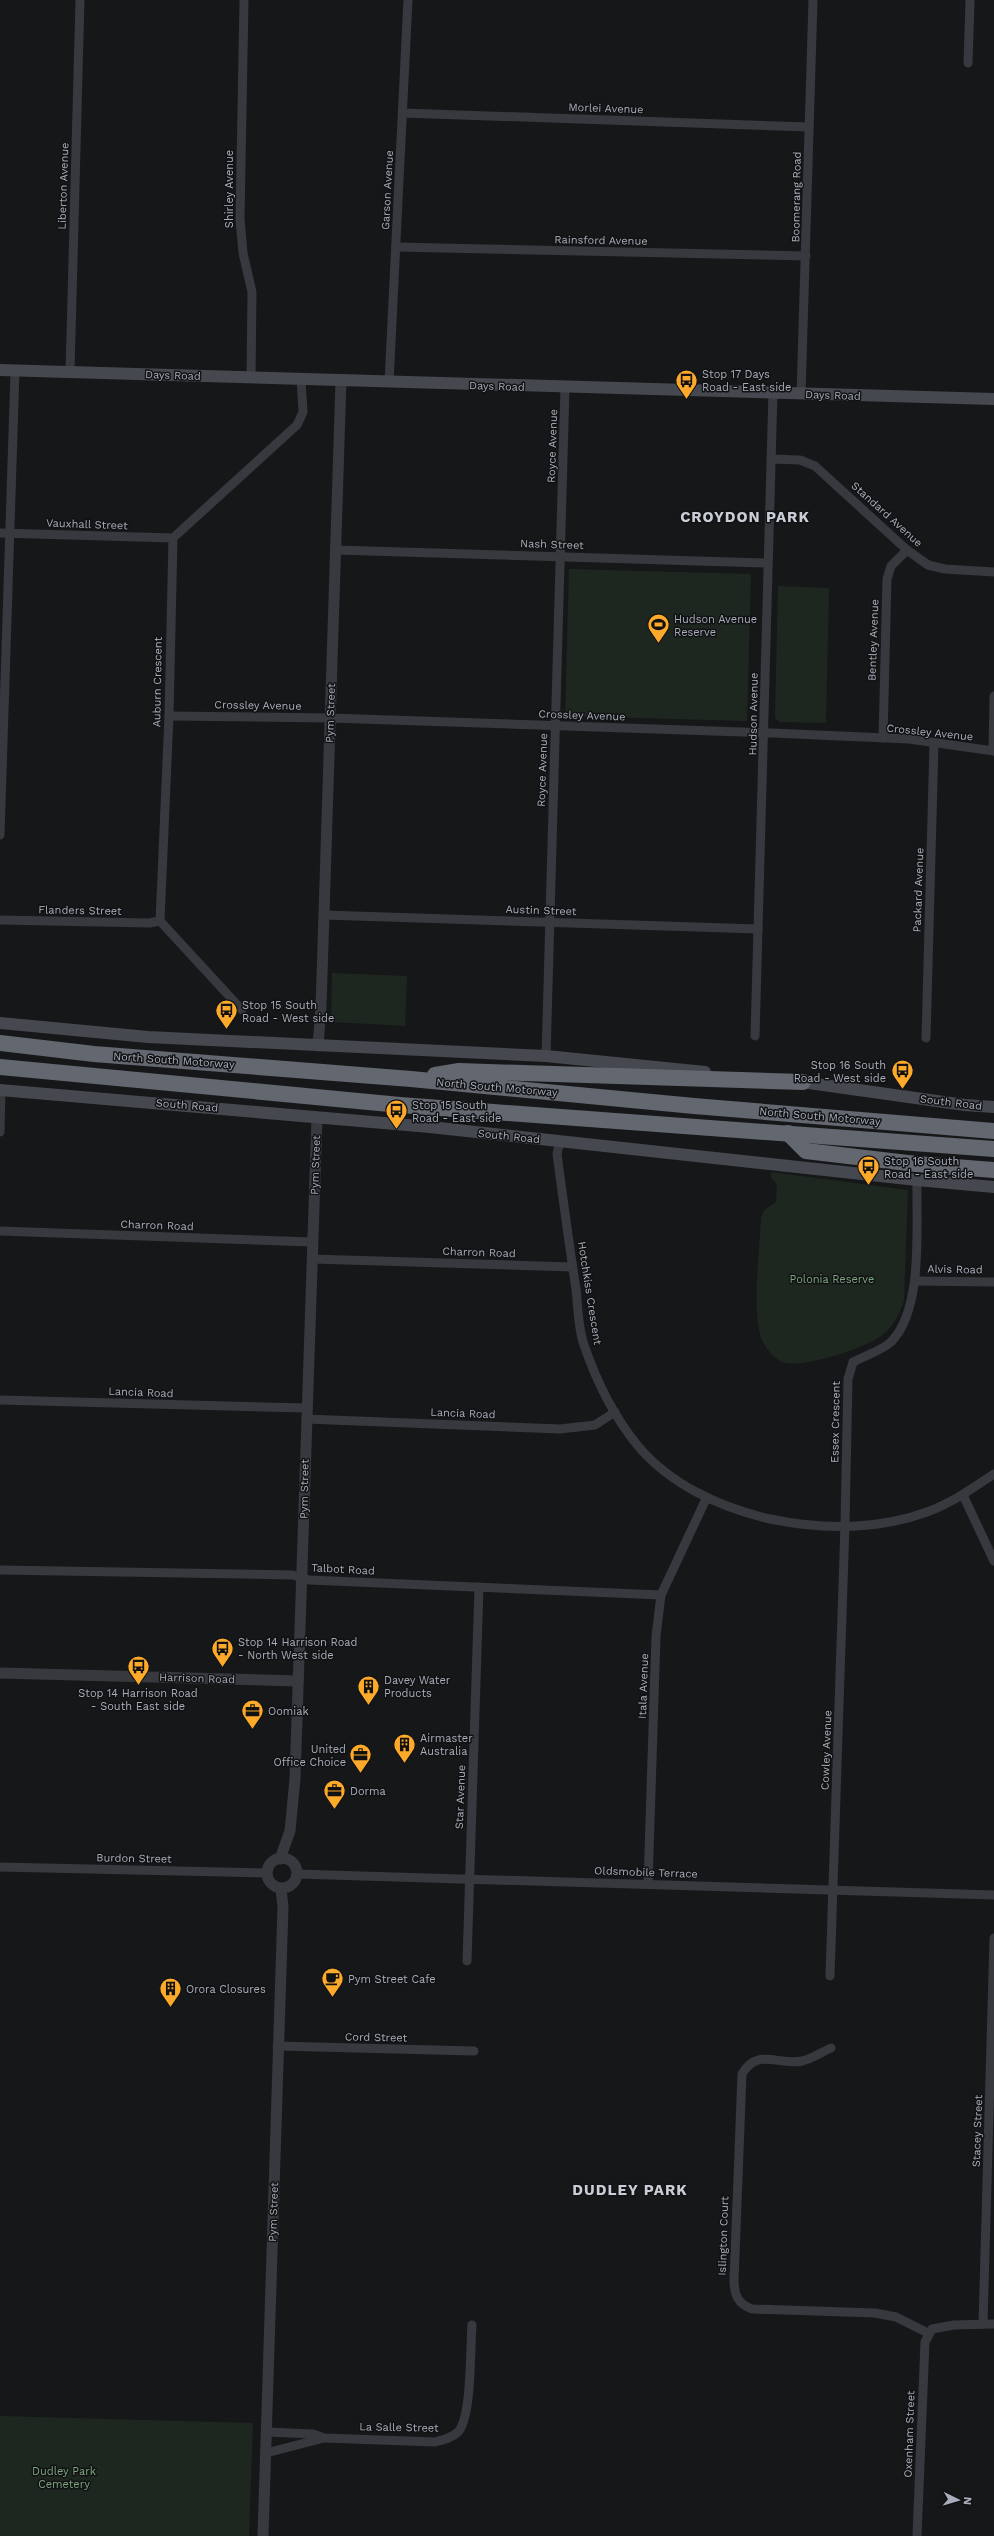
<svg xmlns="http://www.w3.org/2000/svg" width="994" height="2536" font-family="'Work Sans',sans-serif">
	<rect width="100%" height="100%" fill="#161719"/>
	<g fill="#1e271f">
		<polygon points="569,569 751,574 747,721 565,716"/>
		<polygon points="778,586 829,588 826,723 780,722 775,718"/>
		<polygon points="332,973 407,976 405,1026 331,1022"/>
		<path d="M771,1172L908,1190L904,1301C900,1312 895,1323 886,1332C871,1347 807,1367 786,1363C776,1361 769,1352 764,1344C750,1322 760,1246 761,1218L764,1210L776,1202L777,1184L771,1178Z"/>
		<polygon points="0,2416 253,2423 249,2536 0,2536"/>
	</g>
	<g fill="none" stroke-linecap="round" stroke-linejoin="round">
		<g stroke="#37393e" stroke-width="9">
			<polyline points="244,0 240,219 243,253 252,292 251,378"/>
			<polyline points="968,63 970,0"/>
			<polyline points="403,113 809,127"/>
			<polyline points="396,247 806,256"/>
			<polyline points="70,372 80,0"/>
			<polyline points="389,382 408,0"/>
			<polyline points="801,394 813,0"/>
			<polyline points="771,459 800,460 815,466 907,550 928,565 945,569 994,572"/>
			<polyline points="0,533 173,538"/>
			<polyline points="335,550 768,563"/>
			<polyline points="169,716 330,718 772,733 909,739 994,751"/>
			<polyline points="883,738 887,579 891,566 907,550"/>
			<polyline points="993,751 994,696"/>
			<polyline points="0,835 15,371"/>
			<polyline points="324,915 758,929"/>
			<polyline points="0,920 149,923 160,921"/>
			<polyline points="242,1010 160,921 169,716 173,538 297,425 303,412 301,379"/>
			<polyline points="755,1036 773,392"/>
			<polyline points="926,1038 934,744"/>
			<polyline points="546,1056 565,388"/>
			<polyline points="0,1132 1,1090"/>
			<path d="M560,1141L557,1154C563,1199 569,1244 576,1289C578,1307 578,1328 584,1345C596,1380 615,1418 638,1446C701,1521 838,1545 927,1512C952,1503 973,1488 994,1474"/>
			<polyline points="0,1231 312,1242"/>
			<polyline points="312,1259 572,1267"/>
			<polyline points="915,1281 994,1282"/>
			<polyline points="0,1400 306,1408"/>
			<polyline points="306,1419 560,1429 595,1425 615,1412"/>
			<polyline points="963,1495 994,1561"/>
			<polyline points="0,1570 293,1575 309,1580 661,1595"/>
			<polyline points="0,1867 268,1873"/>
			<polyline points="297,1874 994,1895"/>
			<polyline points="648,1884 656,1636 661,1595 706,1499"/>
			<polyline points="467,1961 479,1587"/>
			<path d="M830,1976L845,1525L848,1379L853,1362C864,1356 881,1351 891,1342C924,1309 916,1225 917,1180"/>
			<polyline points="277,2046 474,2051"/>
			<path d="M831,2048C822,2052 811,2059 802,2061C778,2066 758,2047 742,2074L734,2280C734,2295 738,2304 752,2309L875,2313L896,2317L928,2333"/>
			<polyline points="983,2323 994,1938"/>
			<path d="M267,2432L313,2434L324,2438L435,2442C443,2440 452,2438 458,2432C472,2417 470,2348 472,2325"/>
			<polyline points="266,2453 324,2438"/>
			<polyline points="917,2536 925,2342 932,2329 954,2325 994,2324"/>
		</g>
		<g stroke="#37393e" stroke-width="11">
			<polyline points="318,1046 321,1007 341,380"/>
			<polyline points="0,1673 298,1681"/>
			<circle cx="282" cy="1873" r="15"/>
			<polyline points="280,1859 290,1831 295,1779 317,1117"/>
			<polyline points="263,2536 283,1907 281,1889"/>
		</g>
		<g stroke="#45484e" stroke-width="12">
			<polyline points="0,370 994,399"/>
			<polyline points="0,1023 148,1037 546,1056 705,1072"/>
			<polyline points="795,1081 965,1105 994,1107"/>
			<polyline points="0,1090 430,1127 917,1180 994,1187"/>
		</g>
		<g stroke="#63676f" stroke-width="16">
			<polyline points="0,1043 94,1054 411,1079 694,1106 994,1131"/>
			<polyline points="0,1067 400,1105 994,1149"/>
			<polyline points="435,1075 459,1071 803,1082"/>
			<polyline points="788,1133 806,1151 916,1164 994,1170"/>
		</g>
	</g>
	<defs>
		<symbol id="bus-pin" viewBox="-11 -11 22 30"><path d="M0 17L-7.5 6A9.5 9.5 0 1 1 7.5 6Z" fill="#fda92a" stroke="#111214"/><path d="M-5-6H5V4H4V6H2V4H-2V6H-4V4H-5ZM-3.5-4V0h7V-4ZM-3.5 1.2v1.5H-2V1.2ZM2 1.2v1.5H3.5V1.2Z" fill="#111"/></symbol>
		<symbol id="stadium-pin" viewBox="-11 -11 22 30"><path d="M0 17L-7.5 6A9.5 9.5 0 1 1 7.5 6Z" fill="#fda92a" stroke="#111214"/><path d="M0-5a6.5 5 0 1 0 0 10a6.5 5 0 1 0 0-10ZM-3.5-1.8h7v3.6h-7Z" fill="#111"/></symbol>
		<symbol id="building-pin" viewBox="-11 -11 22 30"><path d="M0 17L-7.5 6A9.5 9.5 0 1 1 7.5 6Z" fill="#fda92a" stroke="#111214"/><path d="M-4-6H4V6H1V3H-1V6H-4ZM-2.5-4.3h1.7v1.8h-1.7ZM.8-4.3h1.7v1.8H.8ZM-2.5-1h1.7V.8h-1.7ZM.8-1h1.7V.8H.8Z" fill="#111"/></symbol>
		<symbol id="office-pin" viewBox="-11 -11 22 30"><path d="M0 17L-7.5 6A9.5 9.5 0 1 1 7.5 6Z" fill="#fda92a" stroke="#111214"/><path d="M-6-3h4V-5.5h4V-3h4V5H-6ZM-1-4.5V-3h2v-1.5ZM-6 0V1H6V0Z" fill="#111"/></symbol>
		<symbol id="cafe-pin" viewBox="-11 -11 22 30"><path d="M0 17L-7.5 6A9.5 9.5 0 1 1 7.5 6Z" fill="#fda92a" stroke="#111214"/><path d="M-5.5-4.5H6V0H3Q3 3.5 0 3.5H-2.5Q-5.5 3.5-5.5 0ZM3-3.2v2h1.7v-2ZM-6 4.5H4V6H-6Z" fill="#111"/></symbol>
	</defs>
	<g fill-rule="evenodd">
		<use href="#bus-pin" x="674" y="368" width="25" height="34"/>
		<use href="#stadium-pin" x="646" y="612" width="25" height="34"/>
		<use href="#bus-pin" x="214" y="998" width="25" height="34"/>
		<use href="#bus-pin" x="890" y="1058" width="25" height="34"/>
		<use href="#bus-pin" x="384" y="1098" width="25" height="34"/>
		<use href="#bus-pin" x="856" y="1154" width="25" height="34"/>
		<use href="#bus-pin" x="210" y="1636" width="25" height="34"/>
		<use href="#bus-pin" x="126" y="1654" width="25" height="34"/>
		<use href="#building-pin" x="356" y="1674" width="25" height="34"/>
		<use href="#office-pin" x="240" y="1698" width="25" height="34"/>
		<use href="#building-pin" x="392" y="1732" width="25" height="34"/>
		<use href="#office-pin" x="348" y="1742" width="25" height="34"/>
		<use href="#office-pin" x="322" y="1778" width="25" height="34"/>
		<use href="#cafe-pin" x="320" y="1966" width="25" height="34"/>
		<use href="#building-pin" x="158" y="1976" width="25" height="34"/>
	</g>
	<g text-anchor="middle" stroke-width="3" stroke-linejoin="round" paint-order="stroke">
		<g font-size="11" fill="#a8aeb9" stroke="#111214">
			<text transform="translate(606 108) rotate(2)" y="4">Morlei Avenue</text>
			<text transform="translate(63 186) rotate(-88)" y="4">Liberton Avenue</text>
			<text transform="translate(229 189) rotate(-90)" y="4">Shirley Avenue</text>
			<text transform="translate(387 190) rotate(-87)" y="4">Garson Avenue</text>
			<text transform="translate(796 197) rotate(-89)" y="4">Boomerang Road</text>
			<text transform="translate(601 240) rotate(1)" y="4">Rainsford Avenue</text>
			<text transform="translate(173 375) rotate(2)" y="4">Days Road</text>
			<text transform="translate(497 386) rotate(2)" y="4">Days Road</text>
			<text transform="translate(833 395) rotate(2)" y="4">Days Road</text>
			<text transform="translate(552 446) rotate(-88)" y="4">Royce Avenue</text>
			<text transform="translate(887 514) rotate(42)" y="4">Standard Avenue</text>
			<text transform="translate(87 524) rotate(2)" y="4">Vauxhall Street</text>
			<text transform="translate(552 544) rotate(2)" y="4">Nash Street</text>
			<text transform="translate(873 640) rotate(-88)" y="4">Bentley Avenue</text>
			<text transform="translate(157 682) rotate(-89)" y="4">Auburn Crescent</text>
			<text transform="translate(258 705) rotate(1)" y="4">Crossley Avenue</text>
			<text transform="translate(330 713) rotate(-88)" y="4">Pym Street</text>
			<text transform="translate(753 714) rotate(-89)" y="4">Hudson Avenue</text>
			<text transform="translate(582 715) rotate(2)" y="4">Crossley Avenue</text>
			<text transform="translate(930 732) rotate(6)" y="4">Crossley Avenue</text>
			<text transform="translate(542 770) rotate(-88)" y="4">Royce Avenue</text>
			<text transform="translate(918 890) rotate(-88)" y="4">Packard Avenue</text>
			<text transform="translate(80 910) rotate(1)" y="4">Flanders Street</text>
			<text transform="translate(541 910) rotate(2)" y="4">Austin Street</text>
			<text transform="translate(174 1060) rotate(4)" y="4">North South Motorway</text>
			<text transform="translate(497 1087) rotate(5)" y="4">North South Motorway</text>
			<text transform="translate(951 1102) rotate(7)" y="4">South Road</text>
			<text transform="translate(187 1105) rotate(5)" y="4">South Road</text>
			<text transform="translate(820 1116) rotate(5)" y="4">North South Motorway</text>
			<text transform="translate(509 1136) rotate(6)" y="4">South Road</text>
			<text transform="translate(315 1165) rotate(-88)" y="4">Pym Street</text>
			<text transform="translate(157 1225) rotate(2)" y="4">Charron Road</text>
			<text transform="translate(479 1252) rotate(2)" y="4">Charron Road</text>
			<text transform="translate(955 1269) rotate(1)" y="4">Alvis Road</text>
			<text transform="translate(590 1293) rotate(81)" y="4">Hotchkiss Crescent</text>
			<text transform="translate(141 1392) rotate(2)" y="4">Lancia Road</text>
			<text transform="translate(463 1413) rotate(2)" y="4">Lancia Road</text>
			<text transform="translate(835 1422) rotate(-89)" y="4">Essex Crescent</text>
			<text transform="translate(304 1489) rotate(-89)" y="4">Pym Street</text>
			<text transform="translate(343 1569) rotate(3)" y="4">Talbot Road</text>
			<text transform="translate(197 1678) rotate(2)" y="4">Harrison Road</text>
			<text transform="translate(643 1686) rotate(-88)" y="4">Itala Avenue</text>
			<text transform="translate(826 1750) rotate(-88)" y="4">Cowley Avenue</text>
			<text transform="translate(460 1797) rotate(-88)" y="4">Star Avenue</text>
			<text transform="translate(134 1858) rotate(1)" y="4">Burdon Street</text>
			<text transform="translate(646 1872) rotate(2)" y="4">Oldsmobile Terrace</text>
			<text transform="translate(376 2037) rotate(1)" y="4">Cord Street</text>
			<text transform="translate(977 2131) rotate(-88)" y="4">Stacey Street</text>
			<text transform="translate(273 2212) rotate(-88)" y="4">Pym Street</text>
			<text transform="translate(723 2236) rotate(-88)" y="4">Islington Court</text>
			<text transform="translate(399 2427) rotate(1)" y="4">La Salle Street</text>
			<text transform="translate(909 2434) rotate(-88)" y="4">Oxenham Street</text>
		</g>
		<g font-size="11" fill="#a8aeb9" stroke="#111214" text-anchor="start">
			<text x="702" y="378">Stop 17 Days<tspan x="702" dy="13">Road - East side</tspan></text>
			<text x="674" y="623">Hudson Avenue<tspan x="674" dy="13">Reserve</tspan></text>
			<text x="242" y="1009">Stop 15 South<tspan x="242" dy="13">Road - West side</tspan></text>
			<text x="886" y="1069" text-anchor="end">Stop 16 South<tspan x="886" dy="13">Road - West side</tspan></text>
			<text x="412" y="1109">Stop 15 South<tspan x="412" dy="13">Road - East side</tspan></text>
			<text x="884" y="1165">Stop 16 South<tspan x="884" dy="13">Road - East side</tspan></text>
			<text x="238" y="1646">Stop 14 Harrison Road<tspan x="238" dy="13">- North West side</tspan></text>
			<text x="384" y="1684">Davey Water<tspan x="384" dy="13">Products</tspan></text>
			<text x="138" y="1697" text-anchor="middle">Stop 14 Harrison Road<tspan x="138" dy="13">- South East side</tspan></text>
			<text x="268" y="1715">Oomiak</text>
			<text x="420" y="1742">Airmaster<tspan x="420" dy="13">Australia</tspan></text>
			<text x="346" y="1753" text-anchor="end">United<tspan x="346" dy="13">Office Choice</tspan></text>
			<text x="350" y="1795">Dorma</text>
			<text x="348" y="1983">Pym Street Cafe</text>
			<text x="186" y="1993">Orora Closures</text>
		</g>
		<g font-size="11" fill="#7ea67e" stroke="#111214">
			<text x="832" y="1283">Polonia Reserve</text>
			<text x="64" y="2475">Dudley Park<tspan x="64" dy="13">Cemetery</tspan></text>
		</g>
		<g font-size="15" font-weight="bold" letter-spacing="1" fill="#c9cdd5" stroke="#111214">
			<text x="745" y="522">CROYDON PARK</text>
			<text x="630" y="2195">DUDLEY PARK</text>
		</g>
	</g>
	<g transform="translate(958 2500) rotate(95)" stroke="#111214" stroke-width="3" paint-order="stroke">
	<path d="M0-3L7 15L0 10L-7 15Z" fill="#a8aeb9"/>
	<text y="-6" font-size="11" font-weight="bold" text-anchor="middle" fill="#a8aeb9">N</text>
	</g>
</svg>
